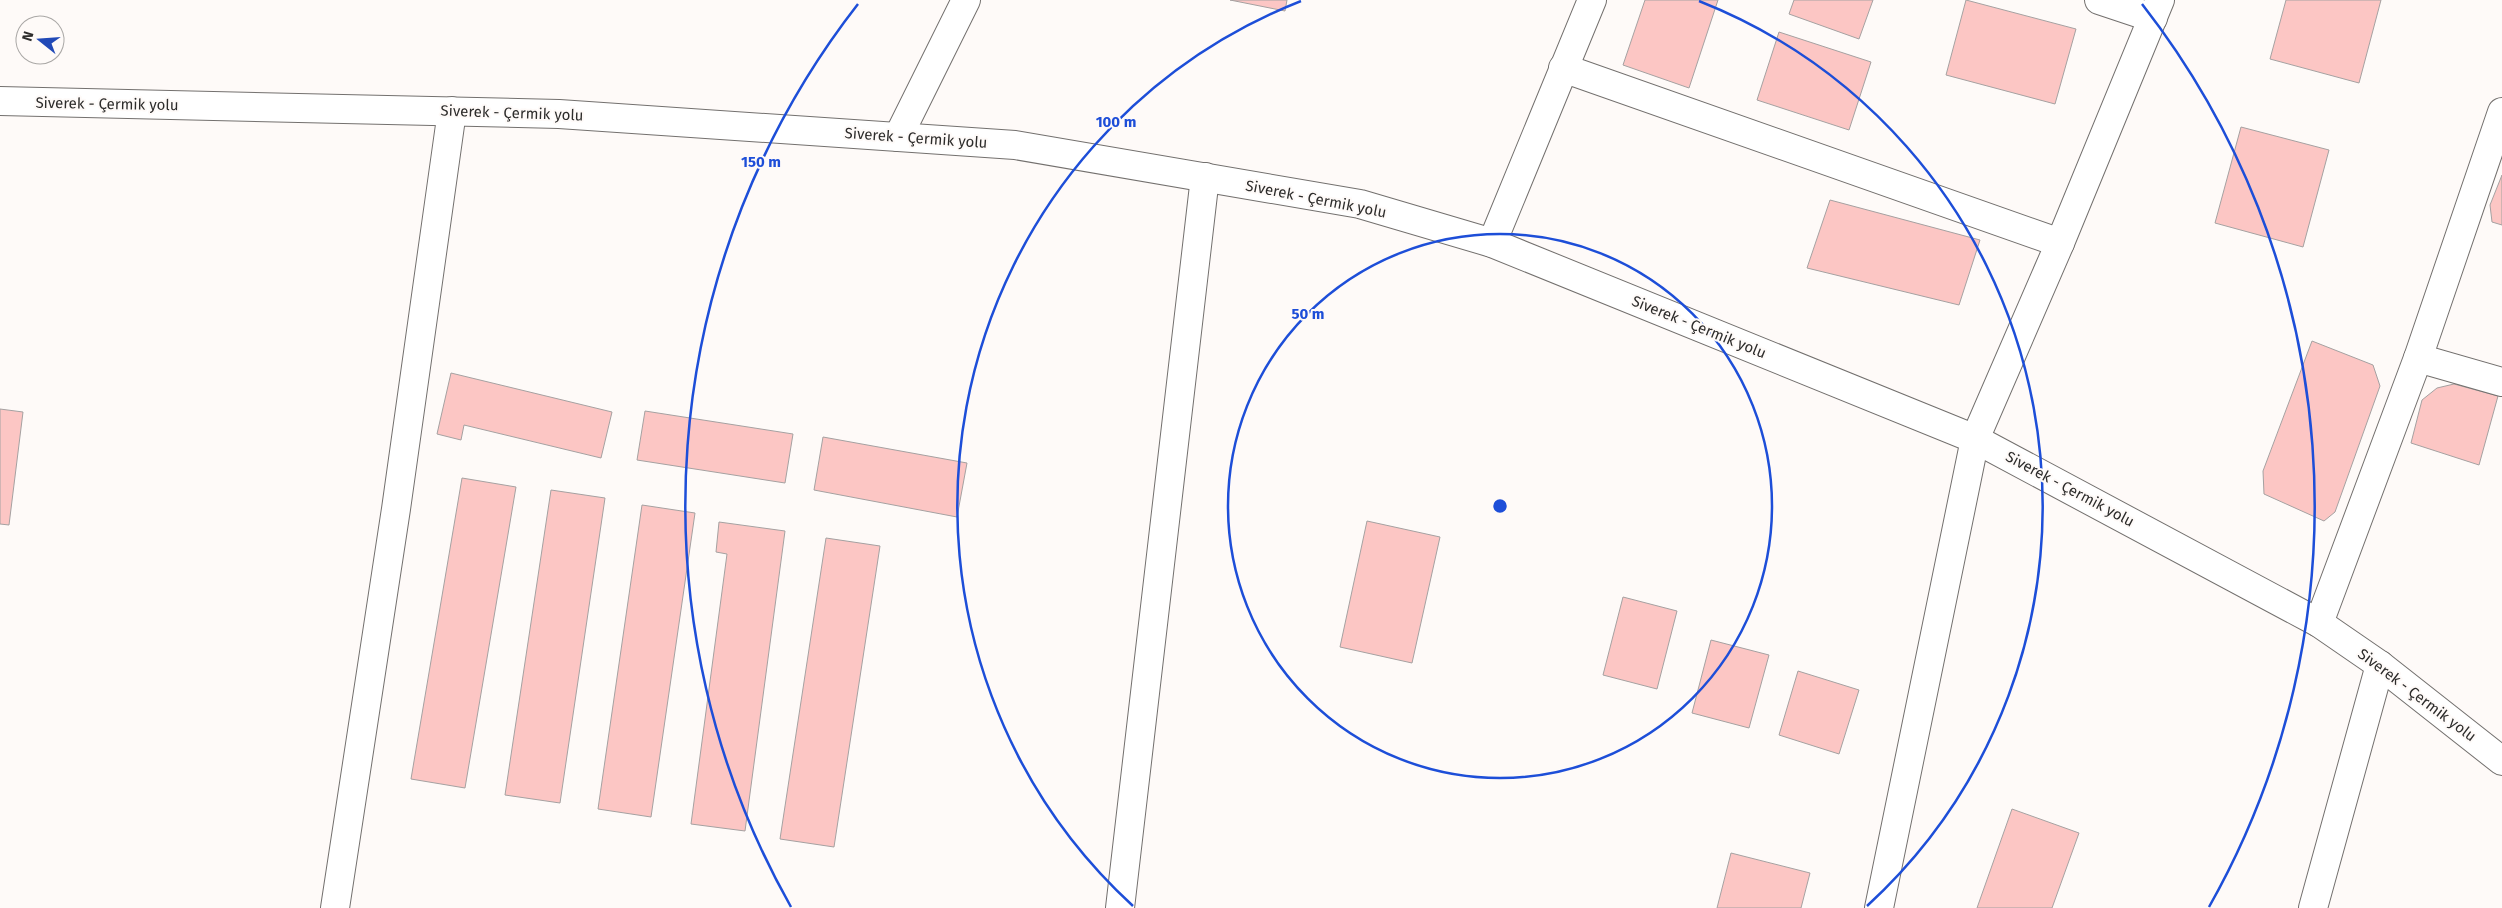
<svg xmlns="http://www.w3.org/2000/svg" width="2502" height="908" font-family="'Fira Sans',sans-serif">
	<rect width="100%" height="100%" fill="#fefaf8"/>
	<g fill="#fcc6c4" stroke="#a5a1a1">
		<polygon points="1230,0 1287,0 1285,11"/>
		<polygon points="1645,0 1718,0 1689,88 1623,65"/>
		<polygon points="1794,0 1873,0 1859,39 1789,14"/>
		<polygon points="1966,0 2076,29 2055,104 1946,75"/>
		<polygon points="2286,0 2381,0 2359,83 2270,59"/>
		<polygon points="1779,32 1871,62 1849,130 1757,100"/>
		<polygon points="2241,127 2329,150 2303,247 2215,223"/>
		<polygon points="2502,175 2502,225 2492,222 2490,205"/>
		<polygon points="1830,200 1980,240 1959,305 1807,268"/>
		<polygon points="2312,341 2373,365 2380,386 2335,512 2324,521 2264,494 2263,471"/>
		<polygon points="451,373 612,412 601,458 464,425 461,440 437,434"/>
		<polygon points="2454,384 2498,396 2479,465 2411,443 2422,400 2437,388"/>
		<polygon points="0,409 23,412 9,525 0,524"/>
		<polygon points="645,411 793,434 785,483 637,460"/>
		<polygon points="823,437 967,463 957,517 814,490"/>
		<polygon points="462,478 516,487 465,788 411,779"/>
		<polygon points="551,490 605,498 560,803 505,795"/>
		<polygon points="642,505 695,513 651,817 598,809"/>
		<polygon points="1367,521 1440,537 1412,663 1340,647"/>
		<polygon points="719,522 785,531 745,831 691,824 727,554 716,552"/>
		<polygon points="826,538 880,546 834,847 780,839"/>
		<polygon points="1623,597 1677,611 1657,689 1603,675"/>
		<polygon points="1711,640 1769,655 1749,728 1692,713"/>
		<polygon points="1798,671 1859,690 1839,754 1779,735"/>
		<polygon points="2012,809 2079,833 2052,908 1977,908"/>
		<polygon points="1731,853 1810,873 1801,908 1717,908"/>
	</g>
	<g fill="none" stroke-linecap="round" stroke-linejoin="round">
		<defs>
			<g id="minor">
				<polyline points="2099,0 2153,18"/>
				<polyline points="1563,68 2060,243"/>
				<polyline points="898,137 966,0"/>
				<polyline points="1492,243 1592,0"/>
				<polyline points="2418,358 2502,382"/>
				<polyline points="2319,623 2418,358 2502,112"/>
				<polyline points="335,908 396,509 452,111"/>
				<polyline points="1879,908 1975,439 2060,243 2160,0"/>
				<polyline points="2313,908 2380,665"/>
			</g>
			<polyline id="tertiary" points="1120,908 1205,177"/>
			<polyline id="secondary" points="0,101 559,114 1015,145 1360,204 1492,243 1975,439 2319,623 2380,665 2502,761"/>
		</defs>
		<use href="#minor" stroke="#73706e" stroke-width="30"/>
		<use href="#tertiary" stroke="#73706e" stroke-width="30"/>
		<use href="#secondary" stroke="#73706e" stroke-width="30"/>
		<use href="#minor" stroke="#fff" stroke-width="28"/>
		<use href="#tertiary" stroke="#fff" stroke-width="28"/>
		<use href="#secondary" stroke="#fff" stroke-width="28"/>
	</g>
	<g fill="none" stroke="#1d4ed8" stroke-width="2.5">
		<circle cx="1500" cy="506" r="272"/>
		<path d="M1133 906A543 543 0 0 1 1301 1M1699 1A543 543 0 0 1 1867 906"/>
		<path d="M791 907A815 815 0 0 1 858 4M2142 4A815 815 0 0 1 2209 907"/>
	</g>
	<g text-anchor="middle" stroke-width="4" stroke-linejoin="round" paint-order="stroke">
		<g font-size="15" fill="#2d2c2b" stroke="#fefaf8">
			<text transform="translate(107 104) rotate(1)" y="5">Siverek - Çermik yolu</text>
			<text transform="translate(512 113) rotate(2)" y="5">Siverek - Çermik yolu</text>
			<text transform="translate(916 138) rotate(4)" y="5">Siverek - Çermik yolu</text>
			<text transform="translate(1316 199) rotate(11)" y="5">Siverek - Çermik yolu</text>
			<text transform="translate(1699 327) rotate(22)" y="5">Siverek - Çermik yolu</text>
			<text transform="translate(2070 489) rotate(28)" y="5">Siverek - Çermik yolu</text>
			<text transform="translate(2417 695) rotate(37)" y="5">Siverek - Çermik yolu</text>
		</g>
	</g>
	<circle cx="1500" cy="506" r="8" fill="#1d4ed8" stroke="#fefaf8" stroke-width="2.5"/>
	<g font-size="15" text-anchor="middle" font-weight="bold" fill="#1d4ed8" stroke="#fefaf8" stroke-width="4" stroke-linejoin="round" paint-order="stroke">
		<text x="1116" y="127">100 m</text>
		<text x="761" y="167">150 m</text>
		<text x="1308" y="319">50 m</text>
	</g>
	<g transform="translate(40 40) rotate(287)"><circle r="24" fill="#fefaf8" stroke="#aaa8a6"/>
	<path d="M0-4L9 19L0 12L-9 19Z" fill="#2149b7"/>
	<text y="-8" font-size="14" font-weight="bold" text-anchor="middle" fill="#2d2c2b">N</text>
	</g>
</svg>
